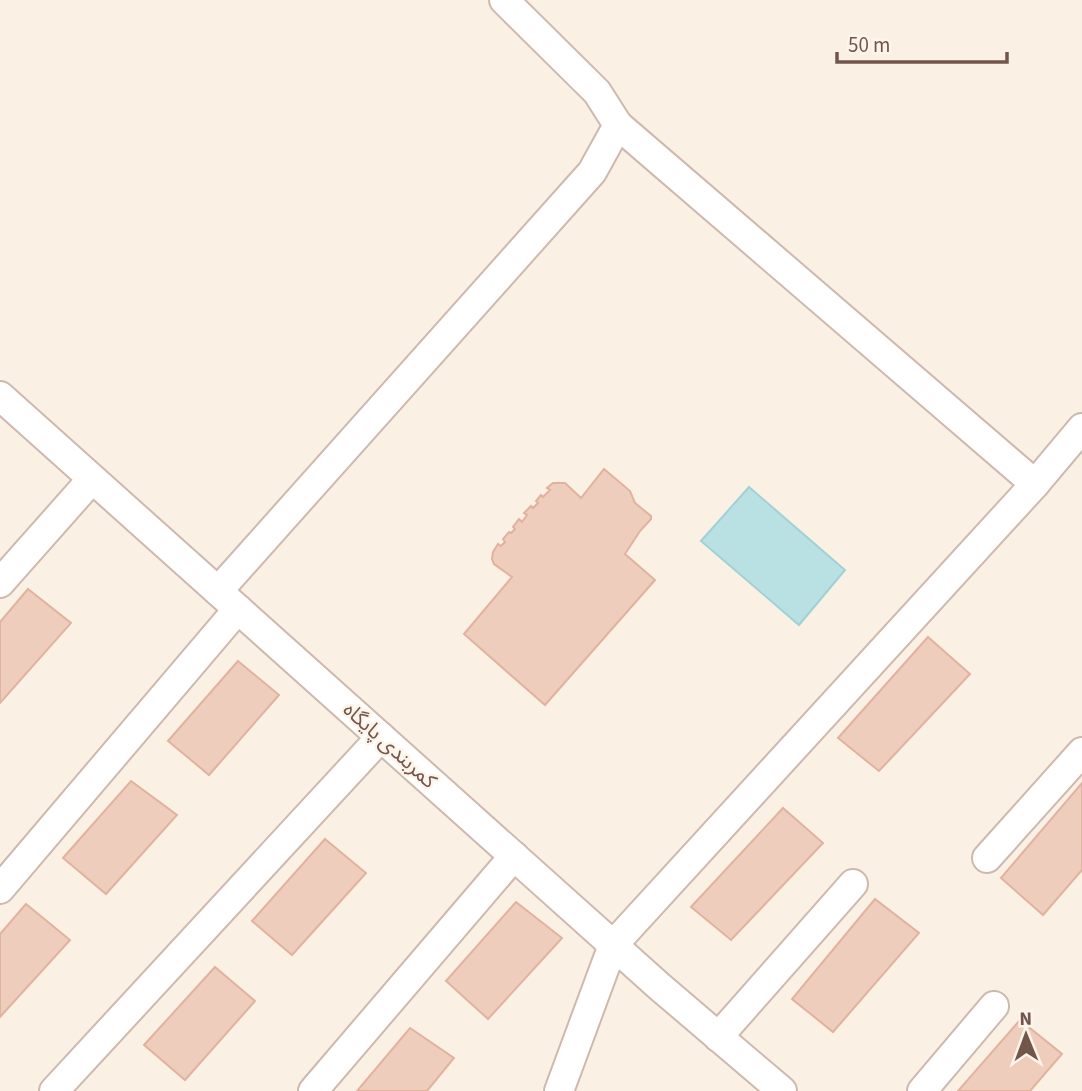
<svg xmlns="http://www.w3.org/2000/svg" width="1082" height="1091" font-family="'Source Sans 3','Noto Sans Arabic',sans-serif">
	<rect width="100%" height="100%" fill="#fbf0e4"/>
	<polygon fill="#b9e1e3" stroke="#a0d1d5" stroke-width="2" points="749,487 845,570 799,625 701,541"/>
	<g fill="#efcdbd" stroke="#e1b29e" stroke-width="2">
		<polygon points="604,469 630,491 635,503 651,516 651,519 640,531 625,554 655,580 545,705 464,634 512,577 494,564 492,559 493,552 498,544 501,546 505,542 503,539 509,532 511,533 515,529 513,527 519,519 522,522 527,515 524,513 531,506 533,508 538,503 536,501 541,495 543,497 550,490 547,488 553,483 565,483 581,498"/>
		<polygon points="28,589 71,623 0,703 0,622"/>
		<polygon points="928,637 970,674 879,771 838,738"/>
		<polygon points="238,661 279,695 209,775 168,741"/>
		<polygon points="131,781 177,815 106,894 63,858"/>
		<polygon points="1082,783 1082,870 1043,915 1001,878"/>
		<polygon points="783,808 823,843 731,940 691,907"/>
		<polygon points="325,839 366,873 292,955 252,921"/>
		<polygon points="875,899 919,933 833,1032 792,999"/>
		<polygon points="516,902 562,938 488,1019 446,981"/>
		<polygon points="26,904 70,940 0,1017 0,934"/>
		<polygon points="215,967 255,1001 185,1080 144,1045"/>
		<polygon points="1020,1020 1062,1054 1030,1091 958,1091"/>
		<polygon points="410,1028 454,1058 427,1091 357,1091"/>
	</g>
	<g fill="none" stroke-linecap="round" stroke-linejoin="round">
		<defs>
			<g id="minor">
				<polyline points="618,125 1035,484"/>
				<polyline points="0,396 660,987 782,1091"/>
				<polyline points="0,583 92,479"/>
				<polyline points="218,591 592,172 618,125 597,92 504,0"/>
				<polyline points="987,858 1082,752"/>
				<polyline points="0,889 238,609"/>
				<polyline points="718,1037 853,884"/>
				<polyline points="54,1091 381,737"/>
				<polyline points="313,1091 514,856"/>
				<polyline points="559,1091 613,945 1035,484 1082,428"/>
				<polyline points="922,1091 994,1006"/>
			</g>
		</defs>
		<use href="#minor" stroke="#ceb9ae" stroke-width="32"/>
		<use href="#minor" stroke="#fff" stroke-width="28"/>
	</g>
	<g text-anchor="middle" stroke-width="5" stroke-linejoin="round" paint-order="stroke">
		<g font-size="21" fill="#72554b" stroke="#fef4ea">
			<text transform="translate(390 745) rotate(42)" y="7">کمربندی پایگاه</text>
		</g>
	</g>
	<g transform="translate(1026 1035) rotate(359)" stroke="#fef4ea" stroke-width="5" paint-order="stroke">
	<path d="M0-5L12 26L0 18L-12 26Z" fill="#72554b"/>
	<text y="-10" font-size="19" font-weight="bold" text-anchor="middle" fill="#72554b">N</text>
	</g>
	<path d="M837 52v10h170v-10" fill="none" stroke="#72554b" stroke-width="3.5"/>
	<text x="848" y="52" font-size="21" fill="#72554b" stroke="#fef4ea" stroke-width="5" paint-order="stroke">50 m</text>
</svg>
